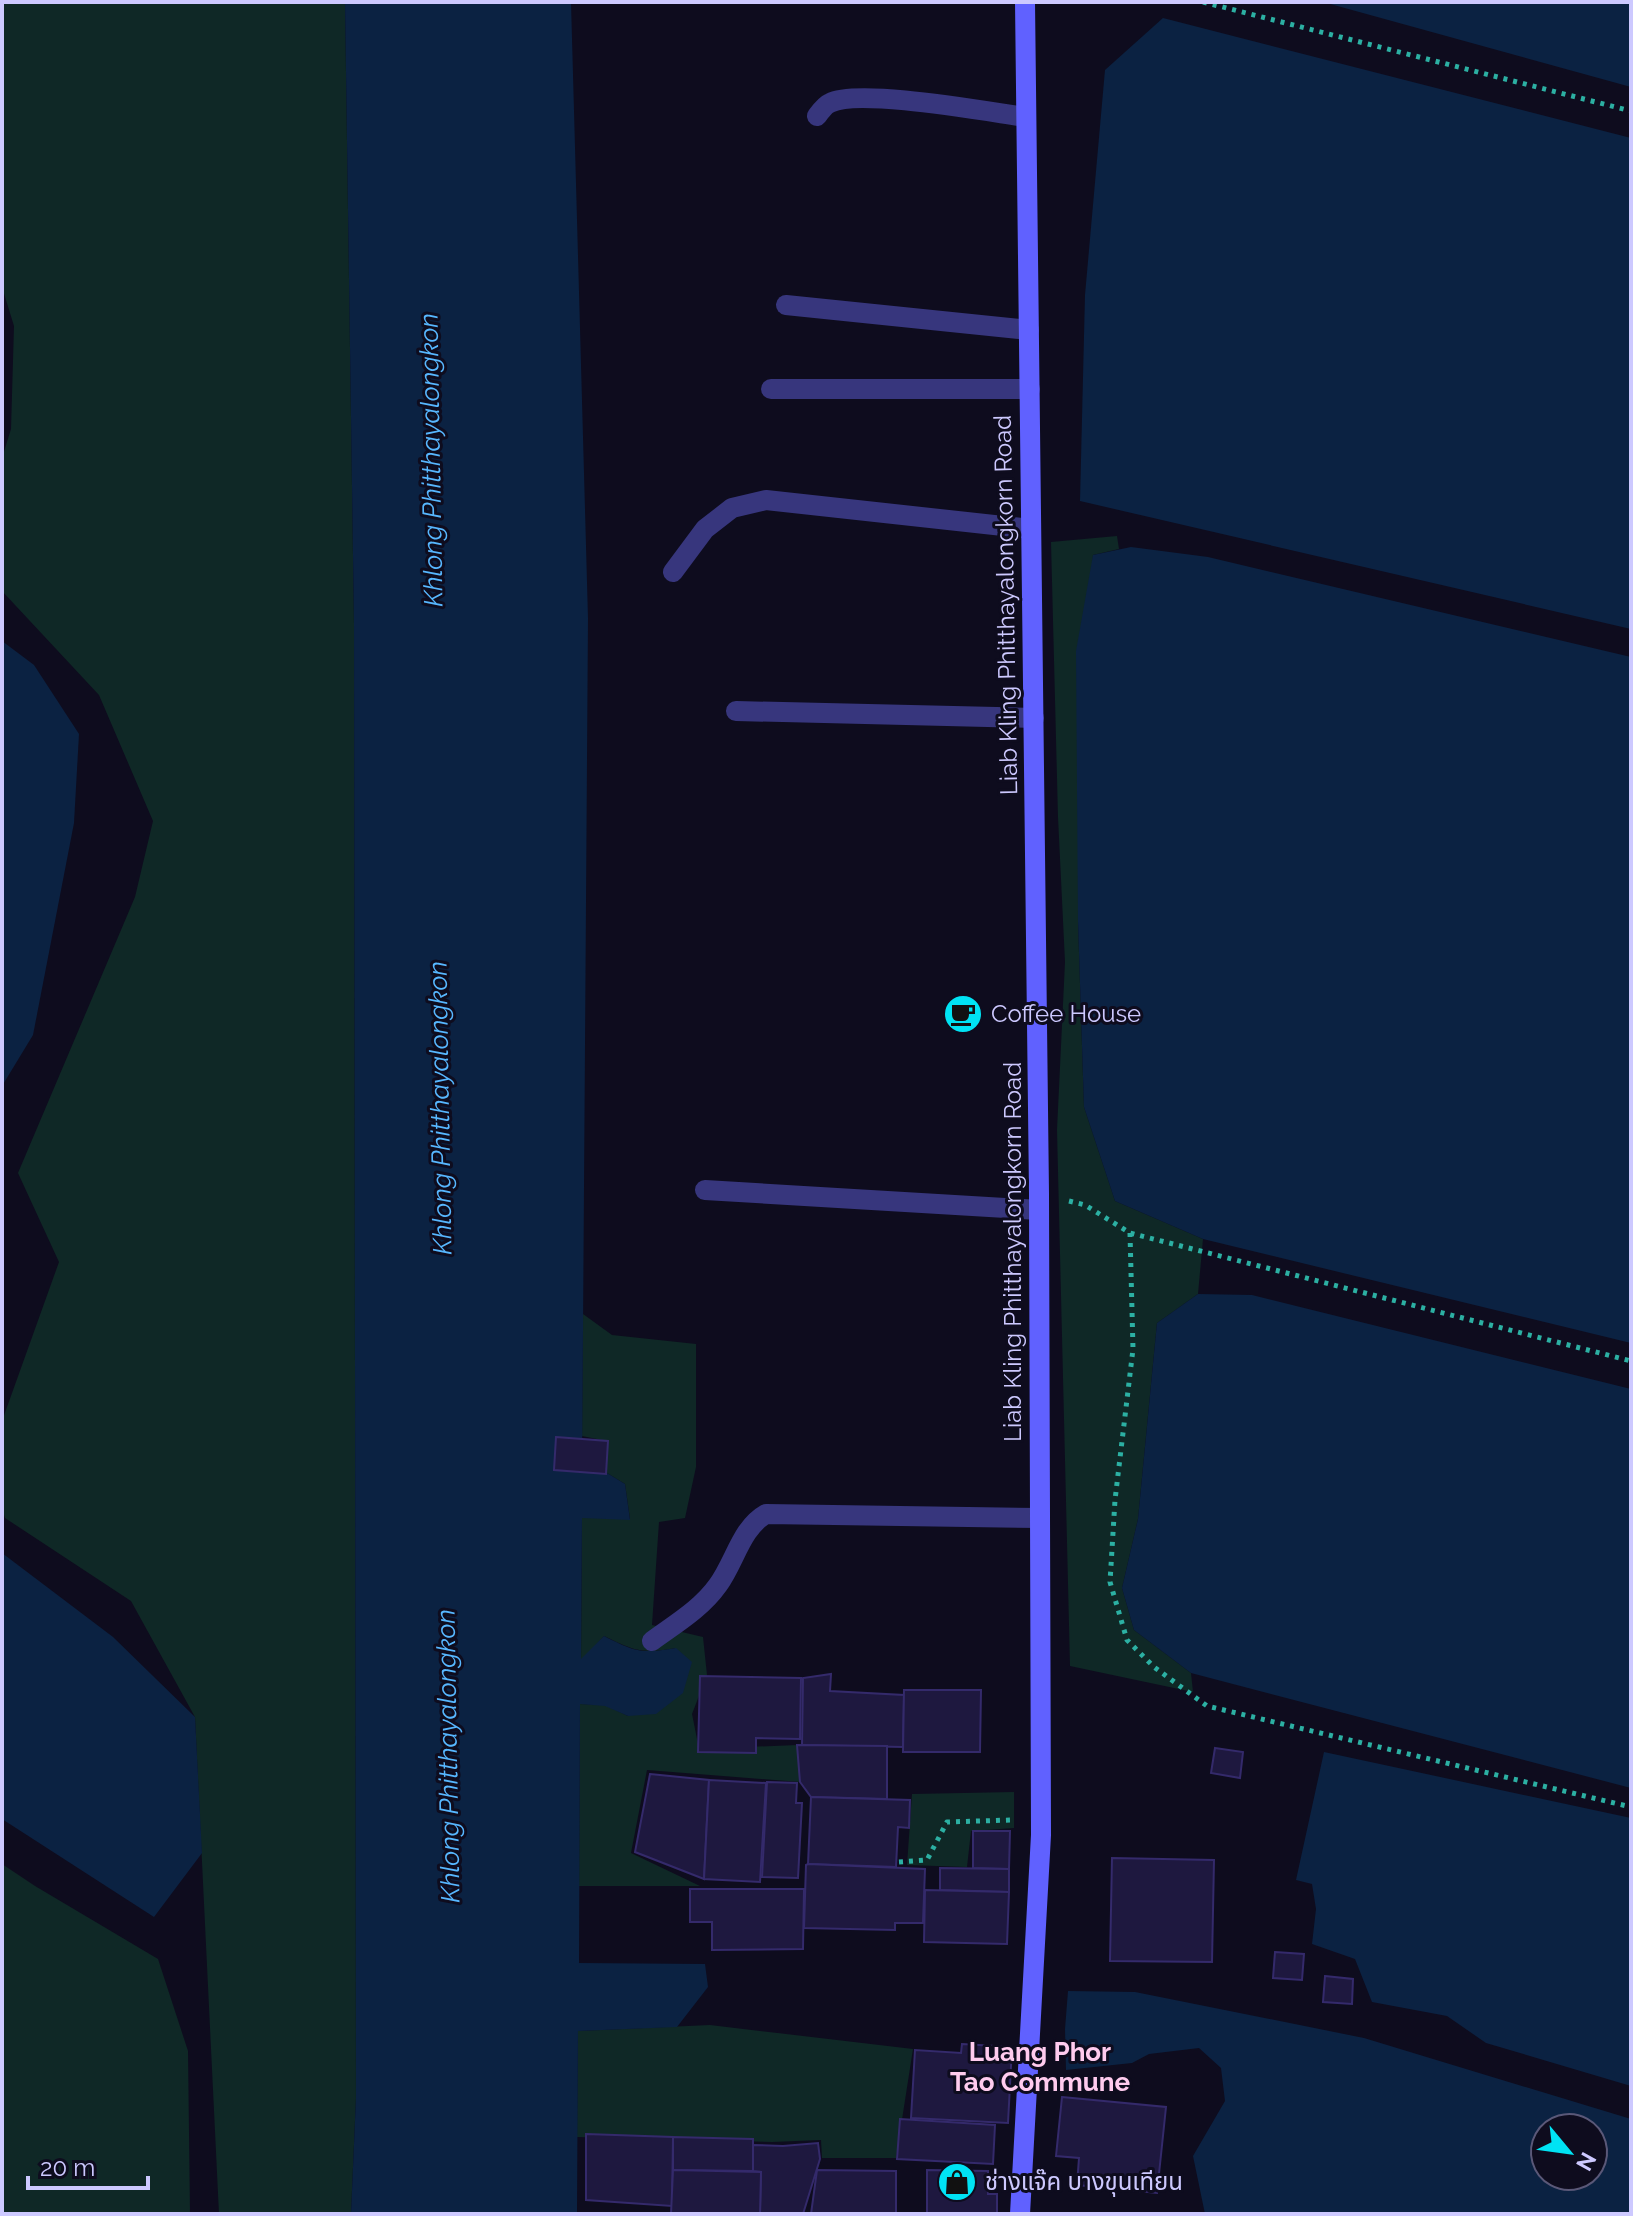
<svg xmlns="http://www.w3.org/2000/svg" width="1633" height="2216" font-family="Raleway,'Noto Sans Thai',sans-serif">
	<rect width="100%" height="100%" fill="#0e0c1e"/>
	<g fill="#0f2826">
		<polygon points="2,2 345,2 354,623 356,2098 351,2214 219,2214 195,1717 131,1601 5,1518 2,1508 2,1421 59,1262 18,1173 135,897 153,821 99,695 2,591 2,458 11,429 14,326 2,287"/>
		<polygon points="1117,536 1119,549 1093,555 1078,922 1084,1107 1115,1201 1203,1239 1198,1294 1157,1323 1138,1519 1122,1588 1134,1630 1191,1673 1193,1692 1070,1666 1057,1130 1065,962 1058,817 1051,542"/>
		<path d="M583,1314L612,1335L696,1344V1467L685,1518L659,1522L652,1625L703,1637L707,1675L692,1714L699,1749L797,1745L800,1782L647,1770L631,1853L700,1886H579L580,1704L605,1705L628,1716L676,1648C642,1654 635,1651 604,1636L581,1661L582,1517L630,1519L625,1484L607,1473V1441L582,1436Z"/>
		<polygon points="1014,1792 1014,1828 971,1831 967,1867 907,1865 912,1794"/>
		<polygon points="2,1864 35,1886 158,1959 188,2051 190,2214 2,2214"/>
		<polygon points="710,2025 913,2049 896,2158 822,2158 821,2140 772,2142 577,2137 578,2031"/>
	</g>
	<g fill="#0b2242" fill-rule="evenodd">
		<path d="M345,2H571L588,618L582,1473H607L625,1484L630,1520L582,1518L581,1659L604,1636C635,1652 642,1654 676,1648L692,1662L683,1693L656,1714L628,1716L605,1706L580,1704L579,1963L705,1964L708,1987L677,2027L578,2031L577,2214H351L356,2098L354,623Z"/>
		<polygon points="1323,2 1631,2 1631,87"/>
		<polygon points="1163,18 1631,138 1631,629 1080,501 1085,295 1105,70"/>
		<polygon points="1131,547 1208,557 1631,657 1631,1343 1203,1239 1115,1201 1084,1107 1078,922 1076,651 1093,555"/>
		<polygon points="2,641 34,665 79,734 74,823 33,1035 2,1086"/>
		<polygon points="1198,1294 1252,1295 1631,1389 1631,1788 1191,1673 1134,1630 1122,1588 1138,1519 1157,1323"/>
		<polygon points="2,1553 113,1637 195,1717 202,1853 154,1917 2,1819"/>
		<polygon points="1324,1752 1631,1818 1631,2086 1486,2043 1447,2016 1372,2002 1355,1959 1312,1944 1316,1909 1312,1884 1296,1880"/>
		<path d="M1068,1991L1135,1992L1364,2038L1631,2119V2214H1205L1193,2156L1225,2101L1221,2068L1199,2048L1149,2054L1132,2063L1066,2070L1065,2029ZM1545,2128H1593V2176H1545Z"/>
	</g>
	<g fill="#1e183f" stroke="#342a6b" stroke-width="2">
		<polygon points="556,1437 608,1441 606,1474 554,1470"/>
		<polygon points="831,1674 830,1691 904,1695 903,1747 802,1745 803,1678"/>
		<polygon points="700,1676 801,1678 800,1739 756,1738 756,1753 698,1752"/>
		<polygon points="904,1690 981,1690 980,1752 903,1752"/>
		<polygon points="797,1745 887,1746 887,1799 811,1797 800,1782"/>
		<polygon points="1215,1748 1243,1752 1240,1778 1211,1773"/>
		<polygon points="650,1774 709,1780 704,1879 635,1852"/>
		<polygon points="709,1780 766,1783 760,1882 704,1879"/>
		<polygon points="767,1782 797,1783 796,1803 802,1803 798,1878 762,1877"/>
		<polygon points="811,1797 910,1800 909,1828 898,1827 896,1867 808,1864"/>
		<polygon points="973,1831 1010,1831 1009,1869 973,1868"/>
		<polygon points="1112,1858 1214,1860 1212,1962 1110,1961"/>
		<polygon points="808,1864 925,1869 923,1923 895,1923 895,1930 804,1928 806,1865"/>
		<polygon points="940,1868 1009,1869 1009,1892 940,1890"/>
		<polygon points="690,1889 804,1889 803,1949 712,1950 712,1922 690,1922"/>
		<polygon points="925,1890 1009,1892 1007,1944 924,1942"/>
		<polygon points="1275,1952 1304,1954 1302,1980 1273,1978"/>
		<polygon points="1325,1976 1353,1979 1352,2004 1323,2002"/>
		<polygon points="962,2044 1012,2047 1008,2123 911,2118 915,2050 961,2053"/>
		<polygon points="1062,2097 1166,2107 1157,2193 1077,2185 1079,2158 1056,2156"/>
		<polygon points="900,2119 995,2125 993,2164 897,2159"/>
		<polygon points="586,2134 673,2137 672,2206 586,2200"/>
		<polygon points="673,2137 753,2139 753,2171 673,2170"/>
		<polygon points="818,2143 820,2159 803,2214 760,2214 761,2172 753,2171 753,2145 783,2146"/>
		<polygon points="673,2170 761,2172 760,2214 671,2214"/>
		<polygon points="817,2170 896,2171 896,2214 811,2214"/>
		<polygon points="927,2170 988,2171 988,2194 997,2194 997,2214 927,2214"/>
	</g>
	<g fill="none" stroke-linecap="round" stroke-linejoin="round">
		<g stroke="#2cb0a3" stroke-width="5" stroke-dasharray="4 6" stroke-linecap="butt">
			<polyline points="1203,2 1631,111"/>
			<polyline points="1069,1201 1085,1205 1130,1233 1631,1361"/>
			<polyline points="1130,1233 1133,1349 1115,1500 1110,1582 1127,1640 1154,1667 1207,1706 1631,1807"/>
			<polyline points="899,1862 927,1860 947,1822 1011,1820"/>
		</g>
		<g stroke="#37367d" stroke-width="20">
			<path d="M817,116C820,112 825,105 830,103C858,88 989,112 1026,117"/>
			<polyline points="786,305 1029,330"/>
			<polyline points="771,389 1030,389"/>
			<polyline points="673,572 705,529 732,508 766,500 1031,529"/>
			<polyline points="736,711 1034,718"/>
			<polyline points="705,1190 1039,1210"/>
			<path d="M652,1641C675,1624 701,1609 718,1585C735,1562 741,1528 766,1514L1040,1518"/>
		</g>
		<polyline stroke="#6061ff" stroke-width="20" points="1020,2214 1041,1835 1039,1194 1025,2"/>
	</g>
	<defs>
		<symbol id="cafe-disc" viewBox="-11 -11 22 22"><circle r="9.5" fill="#00e3f4" stroke="#0e0c1e"/><path d="M-5.5-4.5H6V0H3Q3 3.5 0 3.5H-2.5Q-5.5 3.5-5.5 0ZM3-3.2v2h1.7v-2ZM-6 4.5H4V6H-6Z" fill="#111"/></symbol>
		<symbol id="shop-disc" viewBox="-11 -11 22 22"><circle r="9.5" fill="#00e3f4" stroke="#0e0c1e"/><path d="M-5-2.5h2.3a2.7 3.5 0 0 1 5.4 0H5L5.5 6h-11ZM-1.5-2.5h3a1.5 2.3 0 0 0-3 0Z" fill="#111"/></symbol>
	</defs>
	<g fill-rule="evenodd">
		<use href="#cafe-disc" x="941" y="992" width="44" height="44"/>
		<use href="#shop-disc" x="935" y="2160" width="44" height="44"/>
	</g>
	<g text-anchor="middle" stroke-width="6" stroke-linejoin="round" paint-order="stroke">
		<g font-size="24" fill="#cdc9ff" stroke="#0e0c1e">
			<text transform="translate(1006 605) rotate(-91)" y="8">Liab Kling Phitthayalongkorn Road</text>
			<text transform="translate(1013 1252) rotate(-90)" y="8">Liab Kling Phitthayalongkorn Road</text>
		</g>
		<g font-size="24" fill="#cdc9ff" stroke="#0e0c1e" text-anchor="start">
			<text x="991" y="1022">Coffee House</text>
			<text x="985" y="2190">ช่างแจ๊ค บางขุนเทียน</text>
		</g>
		<g font-size="26" font-style="italic" fill="#57b7ff" stroke="#0e0c1e">
			<text transform="translate(431 460) rotate(-91)" y="9">Khlong Phitthayalongkon</text>
			<text transform="translate(440 1108) rotate(-91)" y="9">Khlong Phitthayalongkon</text>
			<text transform="translate(448 1756) rotate(-91)" y="9">Khlong Phitthayalongkon</text>
		</g>
		<g font-size="26" font-weight="bold" fill="#ffcbee" stroke="#0e0c1e">
			<text x="1040" y="2061">Luang Phor<tspan x="1040" dy="30">Tao Commune</tspan></text>
		</g>
	</g>
	<rect width="1633" height="2216" fill="none" stroke="#cdc9ff" stroke-width="8"/>
	<g transform="translate(1569 2152) rotate(119)"><circle r="38" fill="#0e0c1e" stroke="#5a5878" stroke-width="2"/>
	<path d="M0-6L14 30L0 20L-14 30Z" fill="#00e3f4"/>
	<text y="-12" font-size="22" font-weight="bold" text-anchor="middle" fill="#cdc9ff">N</text>
	</g>
	<path d="M28 2176v12h120v-12" fill="none" stroke="#cdc9ff" stroke-width="4"/>
	<text x="40" y="2176" font-size="24" fill="#cdc9ff" stroke="#0e0c1e" stroke-width="6" paint-order="stroke">20 m</text>
</svg>
